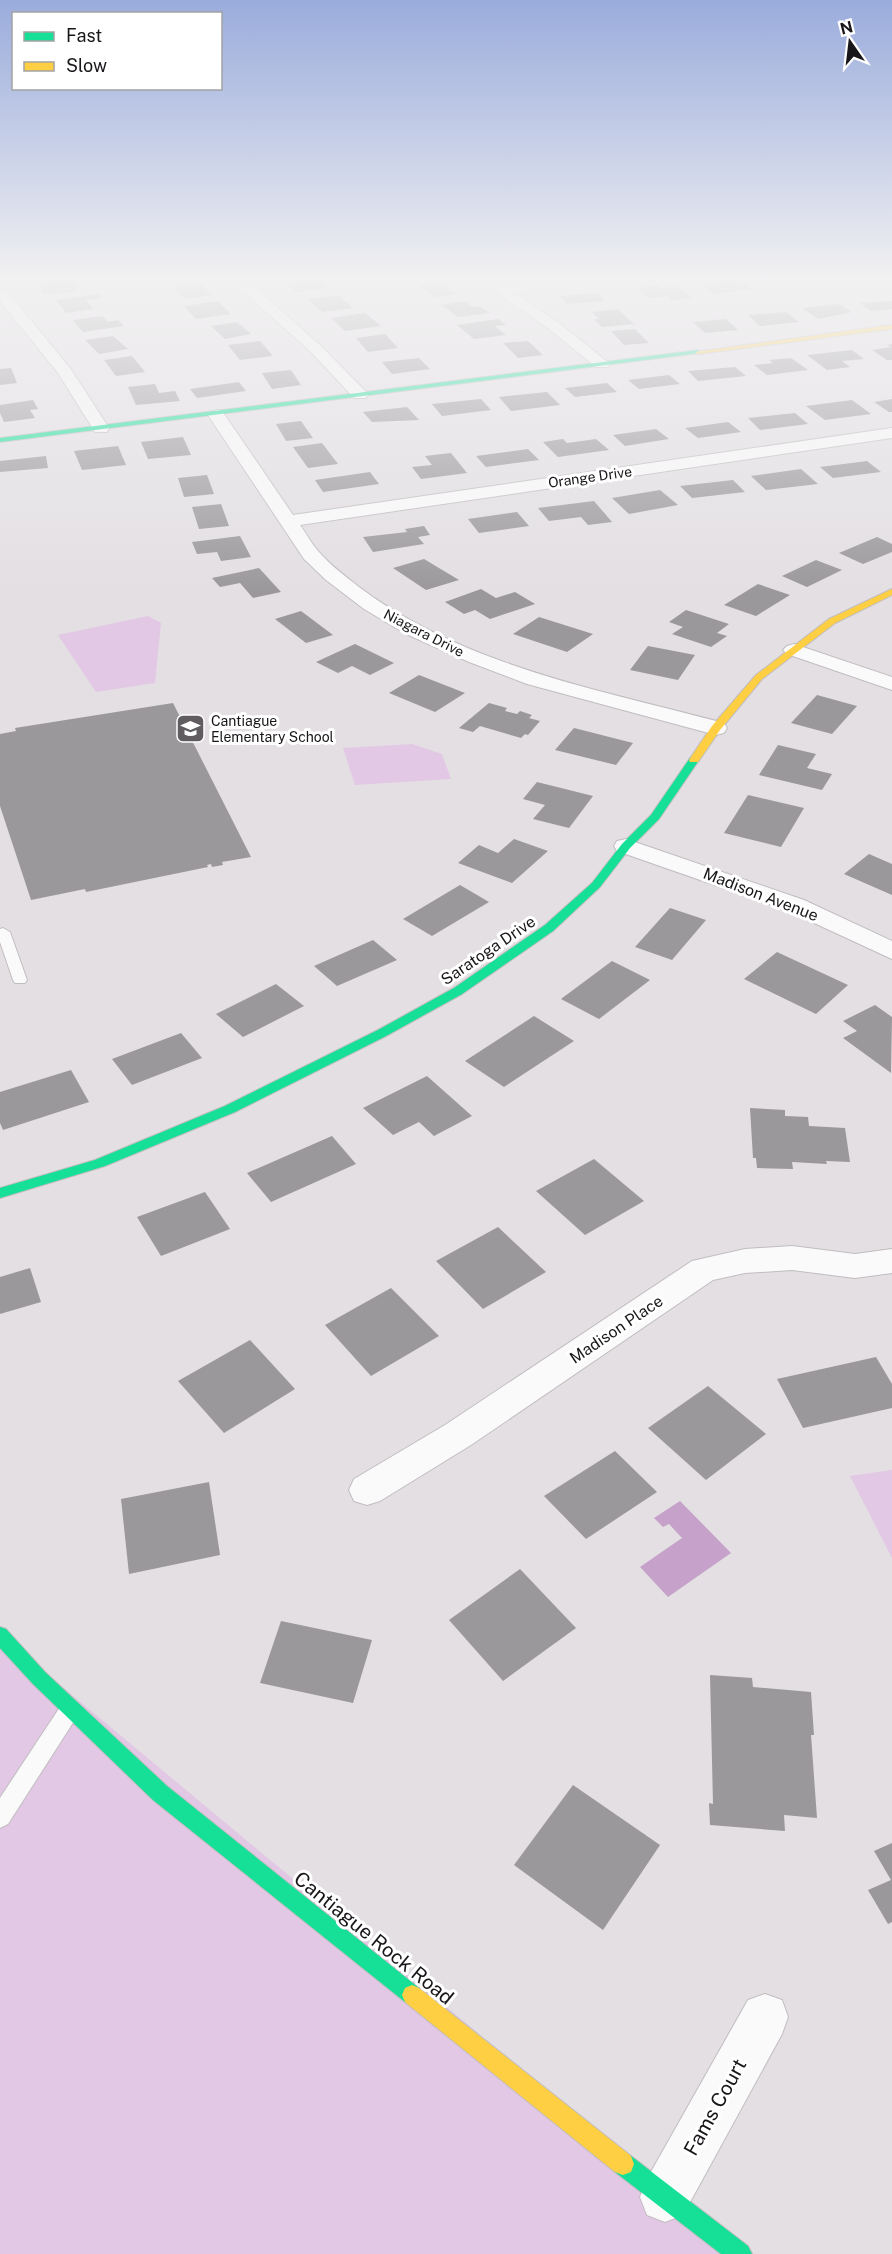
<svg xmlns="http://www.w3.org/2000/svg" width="892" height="2254" font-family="'Public Sans',sans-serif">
	<rect width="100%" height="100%" fill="#e3dfe3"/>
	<g fill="#e2c8e4">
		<polygon points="148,616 161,623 155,683 96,692 58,635"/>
		<polygon points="412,744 442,754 451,779 355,785 343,748"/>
		<polygon points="892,1470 892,1558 850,1476"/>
		<polygon points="0,1635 743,2254 0,2254"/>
	</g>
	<polygon fill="#c6a1ca" points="680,1501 731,1553 668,1597 640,1567 682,1538 669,1524 663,1527 654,1518"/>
	<g fill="#9b989c">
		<polygon points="316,277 328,288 296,292 285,282"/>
		<polygon points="734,277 752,289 713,294 700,284 721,282 715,278"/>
		<polygon points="754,277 791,277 791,279 760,282"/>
		<polygon points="73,279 76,292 43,294 40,281"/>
		<polygon points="441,282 457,294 434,297 419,285"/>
		<polygon points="199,283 211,295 185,299 173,286"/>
		<polygon points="658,285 661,288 676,286 692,298 672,300 667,296 649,298 636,288"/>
		<polygon points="598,293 605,301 567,304 560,296"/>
		<polygon points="99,294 102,298 86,300 93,309 66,313 56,300"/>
		<polygon points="338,295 353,308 322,312 308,299"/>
		<polygon points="218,301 231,314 196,319 184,306"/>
		<polygon points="465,301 473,307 480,306 490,313 458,317 441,305"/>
		<polygon points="892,301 892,309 871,311 860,303"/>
		<polygon points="839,304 852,312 818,319 802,308"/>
		<polygon points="618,309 634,324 602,327 594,319 599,319 592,312"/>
		<polygon points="786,312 799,322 760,326 748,315"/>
		<polygon points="365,313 381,326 345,331 331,318"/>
		<polygon points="103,316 108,322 118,320 124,326 83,332 73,320"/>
		<polygon points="498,319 506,325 495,326 506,335 474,339 457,325"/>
		<polygon points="726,319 738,330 705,333 693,322"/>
		<polygon points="237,322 251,334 225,339 211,326"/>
		<polygon points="635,329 649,343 624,345 611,331"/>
		<polygon points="385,334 398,348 368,352 356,338"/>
		<polygon points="113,336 128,349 99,354 85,340"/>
		<polygon points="260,341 273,356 240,360 228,345"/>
		<polygon points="528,341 543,355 518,358 503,343"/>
		<polygon points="892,344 892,360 887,360 872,350 891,347 887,345"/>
		<polygon points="852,350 864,359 842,361 850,367 827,370 807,355"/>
		<polygon points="132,356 145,372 116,376 104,360"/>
		<polygon points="419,358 430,369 392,374 382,362"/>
		<polygon points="791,358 808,370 767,375 754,365 773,363 769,360"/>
		<polygon points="735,367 746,376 698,381 688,371"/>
		<polygon points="11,368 17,383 0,385 0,369"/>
		<polygon points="291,370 301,385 272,389 262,373"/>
		<polygon points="669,375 680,384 639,389 628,380"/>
		<polygon points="239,382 246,391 197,398 190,389"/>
		<polygon points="607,383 617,392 575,397 565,388"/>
		<polygon points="155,384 159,393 175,391 180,401 136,405 128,387"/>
		<polygon points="547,392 560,405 511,411 499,397"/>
		<polygon points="481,399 491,410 442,416 432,404"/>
		<polygon points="892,399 892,412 889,412 874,402"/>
		<polygon points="33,400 38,409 30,410 35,418 4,422 0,413 0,405"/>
		<polygon points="852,400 871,414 825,420 806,406"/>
		<polygon points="407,407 419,420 372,422 363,412"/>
		<polygon points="795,413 808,424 760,430 748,418"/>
		<polygon points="301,421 313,438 286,441 276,424"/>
		<polygon points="728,422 741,432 698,438 685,428"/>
		<polygon points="656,429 669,439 625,446 613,435"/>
		<polygon points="183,437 191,455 148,459 141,442"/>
		<polygon points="563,439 567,443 596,439 609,450 558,457 543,442"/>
		<polygon points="322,443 338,464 308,468 293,447"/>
		<polygon points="118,446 126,465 82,470 74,451"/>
		<polygon points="528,449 539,460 486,467 476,456"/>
		<polygon points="451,453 467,473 421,479 412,467 432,465 425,456"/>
		<polygon points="46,456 48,468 0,472 0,461"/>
		<polygon points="867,461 881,472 833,478 820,467"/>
		<polygon points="801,469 818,484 766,490 751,476"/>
		<polygon points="370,472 379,484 323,492 315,480"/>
		<polygon points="207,475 214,494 184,497 178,478"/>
		<polygon points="733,480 745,492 692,498 680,486"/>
		<polygon points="660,490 678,505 629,514 612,498"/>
		<polygon points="594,501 612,522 588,525 581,517 549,521 538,508"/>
		<polygon points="221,504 229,526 199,529 192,507"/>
		<polygon points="517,512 529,526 479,533 468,519"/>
		<polygon points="424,526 430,535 418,537 424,544 373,552 363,537 407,532 405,529"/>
		<polygon points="240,536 251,557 221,561 217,552 197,554 192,542"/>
		<polygon points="877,537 892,544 892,552 863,564 839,553"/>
		<polygon points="424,559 459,580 426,590 393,568"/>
		<polygon points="816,560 842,570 807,587 782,576"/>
		<polygon points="259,568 281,592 253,598 240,583 220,587 212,578"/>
		<polygon points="758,584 790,595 756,616 724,605"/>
		<polygon points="481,589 496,598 515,592 535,604 490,619 475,610 464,614 445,602"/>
		<polygon points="686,610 729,624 717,633 727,636 711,647 672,634 683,627 669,622"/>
		<polygon points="301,611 333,635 306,643 275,619"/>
		<polygon points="539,617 593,634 567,652 513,634"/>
		<polygon points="355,644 394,663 370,675 352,666 338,673 316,662"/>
		<polygon points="648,646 695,655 678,680 630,670"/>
		<polygon points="419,675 465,693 435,712 389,693"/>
		<polygon points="817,695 857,706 832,734 791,723"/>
		<polygon points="173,703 251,857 222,862 223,865 212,867 211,864 207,865 208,867 86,892 85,889 31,900 0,806 0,734 16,731 15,728"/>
		<polygon points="489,703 507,708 505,711 517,714 520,711 532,715 529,718 540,721 528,735 525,734 521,738 480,726 473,732 459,728"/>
		<polygon points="574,728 633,743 616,765 555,750"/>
		<polygon points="778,745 816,754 807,768 832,774 822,790 759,775"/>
		<polygon points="537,782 593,796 569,828 533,819 545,805 523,799"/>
		<polygon points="748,795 804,808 781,847 724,833"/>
		<polygon points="514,839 548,851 512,883 458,863 479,845 498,853"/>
		<polygon points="869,854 892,864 892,895 844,874"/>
		<polygon points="460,885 489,902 432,936 403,919"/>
		<polygon points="670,908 706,920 672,960 635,947"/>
		<polygon points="373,940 397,960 337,986 314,966"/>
		<polygon points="777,952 848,985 816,1014 744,979"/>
		<polygon points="612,961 650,980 599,1019 561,999"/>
		<polygon points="276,984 304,1006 243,1037 216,1014"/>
		<polygon points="875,1005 892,1017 891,1073 843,1038 857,1031 843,1021"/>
		<polygon points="534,1016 574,1041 504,1087 465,1061"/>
		<polygon points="181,1033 202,1058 132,1085 112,1059"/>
		<polygon points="71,1070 89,1102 3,1130 0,1123 0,1092"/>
		<polygon points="427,1076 472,1116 434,1136 419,1122 393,1135 363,1108"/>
		<polygon points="750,1108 785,1110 785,1116 808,1117 809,1126 845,1128 850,1162 826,1161 827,1164 792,1162 793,1169 757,1168 756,1158 753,1158"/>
		<polygon points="332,1136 356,1164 271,1202 247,1173"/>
		<polygon points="594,1159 644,1201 585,1235 536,1191"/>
		<polygon points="205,1192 230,1229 161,1256 137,1217"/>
		<polygon points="498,1227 546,1272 483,1309 436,1261"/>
		<polygon points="30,1268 41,1302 0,1314 0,1277"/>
		<polygon points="391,1288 439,1336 371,1376 325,1325"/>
		<polygon points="250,1340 295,1389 224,1433 178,1381"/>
		<polygon points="876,1357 892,1384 892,1408 803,1428 777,1379"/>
		<polygon points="708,1386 766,1434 706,1480 648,1428"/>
		<polygon points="615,1451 657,1492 586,1539 544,1496"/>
		<polygon points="209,1482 220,1555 129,1574 121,1499"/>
		<polygon points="520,1569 576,1628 503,1681 449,1620"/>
		<polygon points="281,1621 372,1640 353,1703 260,1683"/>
		<polygon points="710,1675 752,1678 753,1687 811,1692 814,1735 811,1735 817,1818 784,1815 785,1831 710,1825 709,1803 713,1804"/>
		<polygon points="573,1785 660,1845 603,1930 514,1865"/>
		<polygon points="892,1843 892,1922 888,1924 868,1890 891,1880 874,1851"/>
	</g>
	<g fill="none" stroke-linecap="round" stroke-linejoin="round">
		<defs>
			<g id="lane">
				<polygon points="3,928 10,932 27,980 25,983 15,983 13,980 0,942 0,929"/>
				<polygon points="69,1701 76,1704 79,1711 76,1718 8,1824 0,1828 0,1798 62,1704"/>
			</g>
			<g id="street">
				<polygon points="227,277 243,277 321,346 366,392 368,395 366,398 354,398 311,352"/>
				<polygon points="474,277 491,277 502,284 564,277 609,277 602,281 512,292 559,323 610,364 608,367 596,367 549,329"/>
				<polygon points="0,288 5,289 70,368 109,428 107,432 95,432 58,373 0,301"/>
				<path d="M216,410L222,411L293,515L892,428V438L300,525C306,533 311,543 318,551C330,565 345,576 359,587C464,666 600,690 724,723L727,728L724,733L716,735L527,684L469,662L406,634L364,609L326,580L304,559L208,415Z"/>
				<polygon points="794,644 892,677 892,690 787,654 783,650 787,646"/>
				<polygon points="626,839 804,900 892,941 892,959 786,910 617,851 614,846 617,841"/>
				<polygon points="792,1246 855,1254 892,1249 892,1273 855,1278 792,1270 745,1273 713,1280 471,1445 380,1501 367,1505 354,1501 349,1490 354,1479 445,1425 692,1261 745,1249"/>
				<polygon points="765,1994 782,2000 788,2017 782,2034 683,2215 665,2222 647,2215 640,2197 647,2179 748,2000"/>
			</g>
			<g id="fast">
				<polygon points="698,350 700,353 0,442 0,438"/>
				<polygon points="694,757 699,760 659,819 630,848 600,887 553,931 462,994 386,1036 235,1112 105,1166 0,1198 0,1188 95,1160 225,1106 378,1030 454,988 545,925 592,883 622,844 651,815 690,758"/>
				<polygon points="0,1627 6,1629 45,1672 167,1786 419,1988 422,1995 419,2002 412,2005 405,2002 153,1800 33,1684 0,1648"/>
				<polygon points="623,2153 631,2156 748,2246 752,2254 721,2254 615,2172 612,2164 615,2156"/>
			</g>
			<g id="slow">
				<polygon points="892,325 892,329 698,354 695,352"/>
				<polygon points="892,589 892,595 835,623 762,679 720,730 698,762 690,762 689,760 712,726 756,675 829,619"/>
				<polygon points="412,1985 419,1988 631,2156 634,2164 631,2172 623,2175 615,2172 405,2002 402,1995 405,1988"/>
			</g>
		</defs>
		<use href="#lane" stroke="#c0bdc0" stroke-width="2"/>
		<use href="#street" stroke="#c0bdc0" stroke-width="2"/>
		<use href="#fast" stroke="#c0bdc0" stroke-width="2"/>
		<use href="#slow" stroke="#c0bdc0" stroke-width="2"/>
		<use href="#lane" fill="#fbfafb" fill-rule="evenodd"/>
		<use href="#street" fill="#fbfafb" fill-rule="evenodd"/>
		<use href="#fast" fill="#16e098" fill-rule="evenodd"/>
		<use href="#slow" fill="#ffcf43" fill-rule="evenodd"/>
	</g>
	<linearGradient id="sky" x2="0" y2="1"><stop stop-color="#9aacdc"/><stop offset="0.47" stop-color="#f2f1f2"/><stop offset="1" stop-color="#f2f1f2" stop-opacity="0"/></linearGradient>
	<rect width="892" height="593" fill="url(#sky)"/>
	<defs>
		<symbol id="school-square" viewBox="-11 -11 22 22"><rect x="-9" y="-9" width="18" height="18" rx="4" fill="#605c60" stroke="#fff"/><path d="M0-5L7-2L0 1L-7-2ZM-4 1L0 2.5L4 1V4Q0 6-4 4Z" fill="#fff"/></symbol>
	</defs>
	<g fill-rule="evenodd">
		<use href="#school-square" x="174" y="712" width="33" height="33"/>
	</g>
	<g text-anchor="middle" stroke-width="6" stroke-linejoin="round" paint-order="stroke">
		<g font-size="14" fill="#191619" stroke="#fff">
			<text transform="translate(590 477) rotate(-8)" y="5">Orange Drive</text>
			<text transform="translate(424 633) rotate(27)" y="5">Niagara Drive</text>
		</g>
		<g font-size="14" fill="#191619" stroke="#fff" text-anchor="start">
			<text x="211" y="726">Cantiague<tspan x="211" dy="16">Elementary School</tspan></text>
		</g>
		<g font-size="16" fill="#191619" stroke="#fff">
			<text transform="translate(761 894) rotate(21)" y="6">Madison Avenue</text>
			<text transform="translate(488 950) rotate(-34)" y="6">Saratoga Drive</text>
			<text transform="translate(616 1329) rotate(-34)" y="6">Madison Place</text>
		</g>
		<g font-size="20" fill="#191619" stroke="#fff">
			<text transform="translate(374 1938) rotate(39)" y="7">Cantiague Rock Road</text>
			<text transform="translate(715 2107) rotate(-61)" y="7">Fams Court</text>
		</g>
	</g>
	<rect x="12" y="12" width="210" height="78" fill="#ffffff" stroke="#a3a2a3" stroke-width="1.5"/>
	<rect x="24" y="32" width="30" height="9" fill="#16e098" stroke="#a3a2a3" stroke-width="1.5"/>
	<text x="66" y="42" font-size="18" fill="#191619">Fast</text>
	<rect x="24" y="62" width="30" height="9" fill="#ffcf43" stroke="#a3a2a3" stroke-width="1.5"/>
	<text x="66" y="72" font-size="18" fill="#191619">Slow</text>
	<g transform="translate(850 42) rotate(346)" stroke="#ffffff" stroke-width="4.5" paint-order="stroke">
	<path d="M0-4.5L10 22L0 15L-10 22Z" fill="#191619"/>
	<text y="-9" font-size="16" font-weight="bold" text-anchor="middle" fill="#191619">N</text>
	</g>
</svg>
